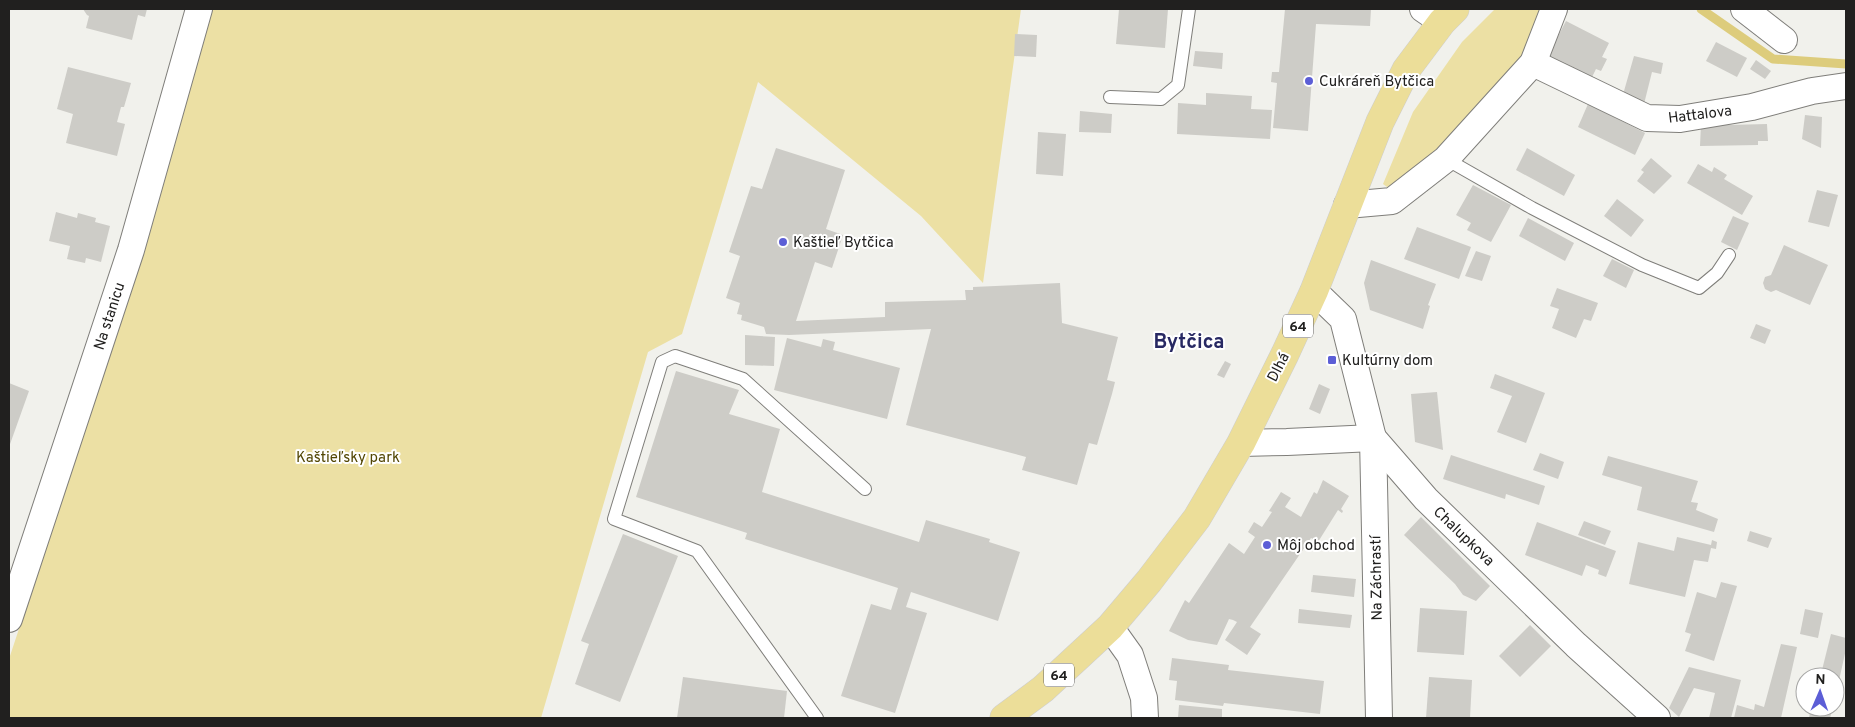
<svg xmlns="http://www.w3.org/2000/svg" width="1855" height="727" font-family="Overpass,sans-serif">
	<rect width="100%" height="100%" fill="#f1f1ec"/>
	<g fill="#ece0a4">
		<polygon points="212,9 1021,9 983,283 921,216 758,82 682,334 648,352 541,718 9,718 9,659 144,251"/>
		<polygon points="1495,9 1546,9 1536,43 1477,119 1410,175 1387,187 1383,184 1413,112 1462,42"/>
	</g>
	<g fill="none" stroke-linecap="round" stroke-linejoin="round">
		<polyline stroke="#ddcc7c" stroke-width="9" points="1701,9 1773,59 1846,64"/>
	</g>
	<g fill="#cdccc7">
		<polygon points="83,9 147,9 145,17 138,15 132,40 86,28 89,16 87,15"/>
		<polygon points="1119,9 1168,9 1165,48 1116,44"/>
		<polygon points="1285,9 1371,9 1370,26 1316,24 1308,131 1273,128 1277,83 1271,82 1272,72 1279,72"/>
		<polygon points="1566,21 1609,43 1602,57 1607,59 1601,71 1596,69 1591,79 1547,57"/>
		<polygon points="1015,34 1037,35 1036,57 1014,56"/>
		<polygon points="1716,42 1747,58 1737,77 1706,61"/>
		<polygon points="1195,51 1223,53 1222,69 1193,66"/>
		<polygon points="1634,56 1663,63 1661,74 1652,72 1644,104 1622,98"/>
		<polygon points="1756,60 1771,71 1765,79 1750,69"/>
		<polygon points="68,67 131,83 124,107 121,107 117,122 125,124 117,156 66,143 73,114 57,109"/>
		<polygon points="1206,93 1252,96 1251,109 1272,110 1270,139 1177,134 1178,103 1206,105"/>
		<polygon points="1588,104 1645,133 1635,155 1578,127"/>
		<polygon points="1080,111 1112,114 1111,133 1079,132"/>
		<polygon points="1805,115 1822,117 1821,148 1802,139"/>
		<polygon points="1728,119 1729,125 1767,124 1768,141 1758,141 1758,145 1700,146 1701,124"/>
		<polygon points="1038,132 1066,134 1063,176 1036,174"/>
		<polygon points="776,148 845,170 826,229 843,235 832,268 815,262 796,321 885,317 885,302 966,300 965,290 973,290 973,287 1060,283 1062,323 1118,337 1107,380 1115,382 1112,394 1097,445 1089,443 1077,485 1022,470 1026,457 906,425 931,329 789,335 766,334 764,327 741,320 742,315 737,314 740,303 726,298 740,256 729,252 751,186 762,189"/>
		<polygon points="1527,148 1575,175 1564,196 1516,170"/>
		<polygon points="1651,158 1672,176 1654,194 1637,181 1644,172 1641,170"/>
		<polygon points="1698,164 1712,172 1714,167 1727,175 1724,179 1753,196 1742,215 1687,183"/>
		<polygon points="1473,185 1511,205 1491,242 1467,230 1471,223 1456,215"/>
		<polygon points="1817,190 1838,195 1829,227 1808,222"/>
		<polygon points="1617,199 1644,220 1631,237 1604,216"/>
		<polygon points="56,212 77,218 78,213 96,218 95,222 110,226 101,262 86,258 85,263 67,259 70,246 49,241"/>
		<polygon points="1733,216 1749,223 1737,250 1721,242"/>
		<polygon points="1528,218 1574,243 1565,261 1519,236"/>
		<polygon points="1417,227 1471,247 1459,279 1404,259"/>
		<polygon points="1784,245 1828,265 1810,305 1776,290 1771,292 1765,289 1763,283 1765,277 1771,275"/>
		<polygon points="1476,251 1491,256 1482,281 1465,276"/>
		<polygon points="1612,259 1634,270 1626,288 1603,276"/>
		<polygon points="1371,260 1436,284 1428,305 1430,306 1423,329 1370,310 1364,283"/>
		<polygon points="1557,288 1598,303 1591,321 1584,319 1576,338 1552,328 1559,309 1550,306"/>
		<polygon points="1756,324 1771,330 1765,344 1750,338"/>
		<polygon points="745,335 775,337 774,366 745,365"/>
		<polygon points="787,338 821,347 823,339 835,342 833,350 900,368 887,419 774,390"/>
		<polygon points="1225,361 1231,364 1224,378 1217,375"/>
		<polygon points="676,371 739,390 729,414 780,429 762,492 919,542 926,520 990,539 989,542 1020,552 998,621 911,592 906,607 927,613 895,713 841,696 871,604 891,610 898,588 745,539 747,533 636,497"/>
		<polygon points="1495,374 1545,393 1526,443 1497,432 1512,396 1490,388"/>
		<polygon points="9,383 29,391 9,447"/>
		<polygon points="1319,384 1330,389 1320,414 1309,409"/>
		<polygon points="1437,392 1443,450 1415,442 1411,394"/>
		<polygon points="1540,453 1564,462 1558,479 1533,470"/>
		<polygon points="1451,455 1545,486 1539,505 1506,494 1505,499 1443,479"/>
		<polygon points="1608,456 1698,481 1691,502 1698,503 1696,510 1718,519 1714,532 1637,510 1642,487 1602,475"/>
		<polygon points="1323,480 1349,496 1341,509 1343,511 1342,513 1338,510 1318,542 1311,538 1250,627 1261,634 1247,655 1225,640 1237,622 1233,620 1229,619 1217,645 1188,640 1169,631 1185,600 1189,603 1229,543 1244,554 1255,537 1248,532 1254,522 1262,527 1272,512 1269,511 1281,492 1291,498 1285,507 1301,517 1314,492 1317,494"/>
		<polygon points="1421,517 1490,586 1476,601 1463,595 1455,584 1404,535"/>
		<polygon points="1584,521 1611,531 1605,545 1578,535"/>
		<polygon points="1537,522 1616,551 1606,577 1598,574 1599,570 1586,565 1582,576 1525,555"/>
		<polygon points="1750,531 1772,538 1768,548 1747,541"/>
		<polygon points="623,534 678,556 620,702 575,684 589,644 581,641"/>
		<polygon points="1677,537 1711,545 1712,540 1717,542 1716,549 1711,548 1708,562 1694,560 1685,597 1629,584 1638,542 1674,551"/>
		<polygon points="1313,575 1356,579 1354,597 1311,592"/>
		<polygon points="1721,582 1737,586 1714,661 1685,651 1691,634 1685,632 1697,592 1716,598"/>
		<polygon points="1420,608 1467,611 1464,655 1417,652"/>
		<polygon points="1299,609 1352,615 1350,628 1298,623"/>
		<polygon points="1805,609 1823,613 1818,638 1800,634"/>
		<polygon points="1530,625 1551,646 1520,677 1499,656"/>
		<polygon points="1831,634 1846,638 1846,649 1836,694 1835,677 1818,677 1820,669 1822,670"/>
		<polygon points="1781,644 1797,647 1781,718 1734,718 1737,705 1754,710 1755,704 1764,707"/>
		<polygon points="1172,658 1229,665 1228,670 1324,681 1320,714 1224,703 1223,706 1175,700 1177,681 1169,680"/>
		<polygon points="1689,667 1741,680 1731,718 1709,718 1715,693 1694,688 1679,717 1669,708"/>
		<polygon points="683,677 787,691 784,718 677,718"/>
		<polygon points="1429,677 1472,680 1470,718 1426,718"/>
		<polygon points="1179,705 1222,709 1222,718 1178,718"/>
		<polygon points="1811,707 1833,707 1830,718 1809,718"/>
	</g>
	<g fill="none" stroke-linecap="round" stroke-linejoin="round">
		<defs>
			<g id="lane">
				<polyline points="1110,97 1161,99 1178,85 1189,9"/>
				<polyline points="1446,159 1532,208 1642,265 1699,288 1717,273 1729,255"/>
				<polyline points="817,718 697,551 614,519 662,362 675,356 743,379 865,489"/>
			</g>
			<g id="street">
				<polyline points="1423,9 1442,22"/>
				<polyline points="1744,9 1784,40"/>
				<polyline points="1533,63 1647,118 1680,119 1752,107 1812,91 1846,86"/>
				<polyline points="1347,205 1392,201 1446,159 1533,63 1554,9"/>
				<polyline points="1314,291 1343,319 1373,438 1379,718"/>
				<polyline points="1373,438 1426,499 1576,645 1657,718"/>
				<polyline points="1241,443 1287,442 1373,438"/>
				<polyline points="9,619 131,250 199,9"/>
				<polyline points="1110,627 1130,655 1144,698 1145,718"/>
			</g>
			<polyline id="primary" points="1004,718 1043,689 1110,627 1149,581 1197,518 1241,443 1285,354 1314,291 1380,122 1406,70 1442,22 1455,9"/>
		</defs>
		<use href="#lane" stroke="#7f7e7a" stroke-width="14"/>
		<use href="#street" stroke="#7f7e7a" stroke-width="28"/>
		<use href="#primary" stroke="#cecece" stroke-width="29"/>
		<use href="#lane" stroke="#fff" stroke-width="12"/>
		<use href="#street" stroke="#fff" stroke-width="26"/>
		<use href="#primary" stroke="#ecde99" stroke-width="28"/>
	</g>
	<g fill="#5c5ed6" stroke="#fff" stroke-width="2">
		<circle cx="1309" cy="81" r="5"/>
		<circle cx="783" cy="242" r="5"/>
		<rect x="1327" y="355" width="10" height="10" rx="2.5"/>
		<circle cx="1267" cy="545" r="5"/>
	</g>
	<g text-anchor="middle" stroke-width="4" stroke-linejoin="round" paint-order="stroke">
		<g fill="#fff" stroke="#646362" stroke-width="1">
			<rect x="1283" y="314.5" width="30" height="23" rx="4"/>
			<rect x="1044" y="663.5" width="30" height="23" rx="4"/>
		</g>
		<g font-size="14" font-weight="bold" fill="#21201f">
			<text x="1298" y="331">64</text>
			<text x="1059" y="680">64</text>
		</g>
		<g font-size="15" fill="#21201f" stroke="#fff" text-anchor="start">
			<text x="1319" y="86">Cukráreň Bytčica</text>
			<text x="793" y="247">Kaštieľ Bytčica</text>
			<text x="1342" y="365">Kultúrny dom</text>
			<text x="1277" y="550">Môj obchod</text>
		</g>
		<g font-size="15" fill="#21201f" stroke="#fff">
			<text transform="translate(1700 114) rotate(-7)" y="5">Hattalova</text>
			<text transform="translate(109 316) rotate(-72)" y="5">Na stanicu</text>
			<text transform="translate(1278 367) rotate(-63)" y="5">Dlhá</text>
			<text transform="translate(1464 536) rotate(44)" y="5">Chalupkova</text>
			<text transform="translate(1376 578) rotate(-91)" y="5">Na Záchrastí</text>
		</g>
		<g font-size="15" fill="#524603" stroke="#fff">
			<text x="348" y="462">Kaštieľsky park</text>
		</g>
		<g font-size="20" font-weight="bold" fill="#282963" stroke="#fff">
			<text x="1189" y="348">Bytčica</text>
		</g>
	</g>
	<rect width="1855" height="727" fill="none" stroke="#21201f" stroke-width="20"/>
	<g transform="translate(1820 692) rotate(2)"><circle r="24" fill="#ffffff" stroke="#a6a6a5"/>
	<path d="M0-4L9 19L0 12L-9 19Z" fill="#5c5ed6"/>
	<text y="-8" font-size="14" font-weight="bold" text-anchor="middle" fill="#21201f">N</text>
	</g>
</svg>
